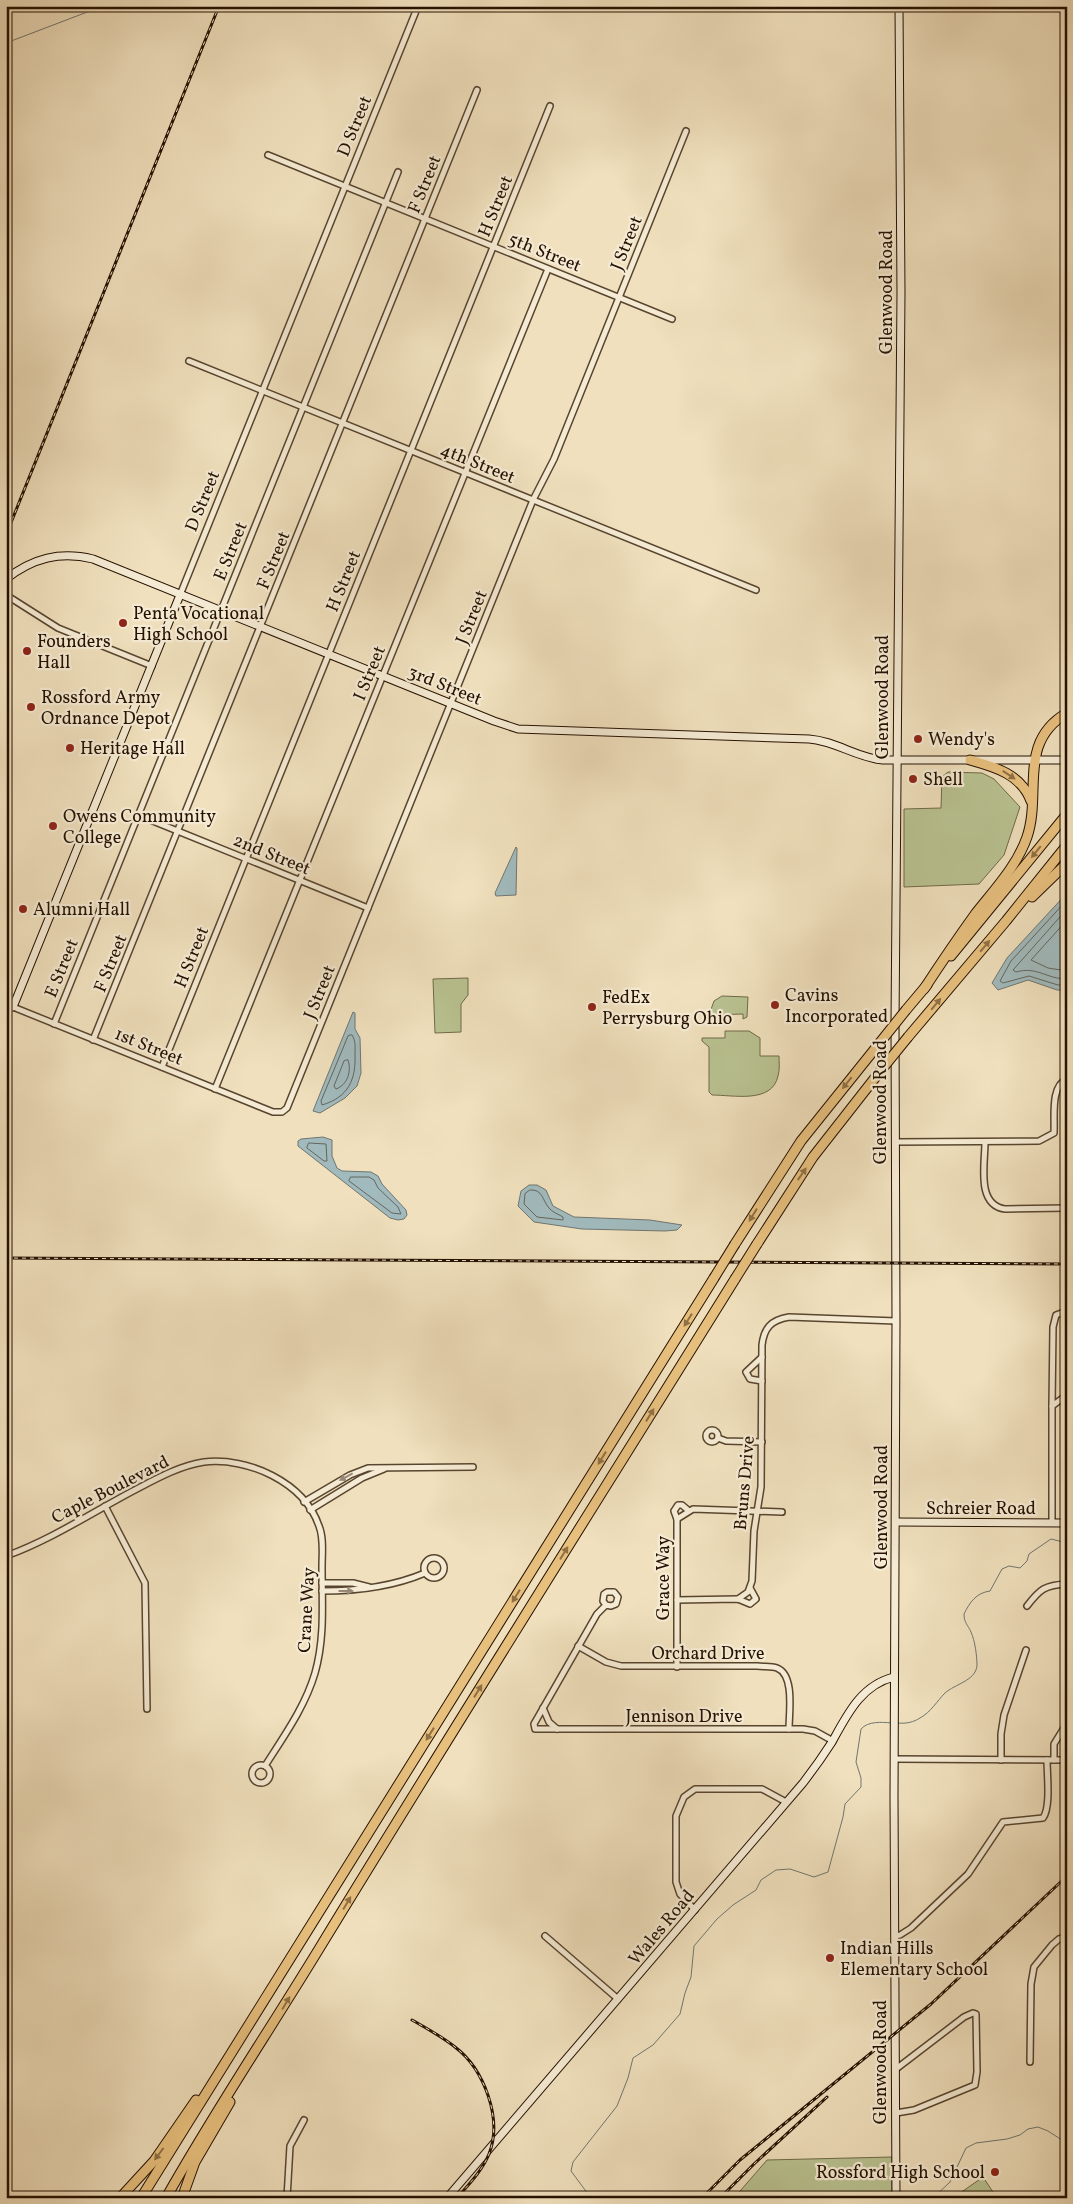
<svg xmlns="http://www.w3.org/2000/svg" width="1073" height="2204" font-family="Vollkorn,serif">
	<rect width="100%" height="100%" fill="#f0e0bd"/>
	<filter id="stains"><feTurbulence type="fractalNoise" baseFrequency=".004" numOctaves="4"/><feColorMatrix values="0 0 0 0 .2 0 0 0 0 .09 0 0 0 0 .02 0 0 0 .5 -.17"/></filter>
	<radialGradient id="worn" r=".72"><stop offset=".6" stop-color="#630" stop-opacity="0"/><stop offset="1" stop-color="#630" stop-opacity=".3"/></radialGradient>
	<g fill="#b9c291" stroke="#6f6a48">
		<polygon points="948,772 982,773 994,779 1020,807 1004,855 979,884 904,887 904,809 941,808 942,777"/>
		<polygon points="468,978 468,995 461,1004 461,1032 435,1033 433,979"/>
		<polygon points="722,996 748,997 747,1017 743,1019 743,1014 709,1015 714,1001"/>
		<path d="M725,1031H749L760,1038V1056H779C779,1062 780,1070 778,1076C772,1104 733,1095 712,1095L709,1092V1047L702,1041V1038H725Z"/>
		<polygon points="892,2157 892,2198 734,2198 767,2160"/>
		<polygon points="983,2177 997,2198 953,2198"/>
	</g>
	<g fill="#a1babd" stroke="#6f7671">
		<polygon points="516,847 517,848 516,895 496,896 495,893"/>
		<polygon points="1067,893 1067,990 1057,990 1028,980 998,990 992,983 1007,958"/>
		<polygon points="353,1012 355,1013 355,1029 360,1038 361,1073 357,1086 345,1098 320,1113 313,1111"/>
		<polygon points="323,1137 332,1140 332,1156 337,1168 342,1171 371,1172 378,1176 382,1184 406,1210 407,1215 404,1219 398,1220 390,1218 298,1146 298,1141 301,1139"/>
		<polygon points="529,1185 537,1185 546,1190 553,1206 574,1217 650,1220 682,1225 677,1230 665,1231 582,1229 534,1222 518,1206 521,1191"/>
	</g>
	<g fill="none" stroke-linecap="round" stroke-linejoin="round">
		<g stroke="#63665e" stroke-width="1">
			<polyline points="1067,900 1011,961 1000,981 1003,983 1029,976 1058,985 1067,985"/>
			<path d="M1067,909L1013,970L1016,972C1037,966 1046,979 1067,979"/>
			<polyline points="1067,920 1031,960 1048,968 1067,971"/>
			<path d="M352,1035C356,1041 355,1047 355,1054C356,1079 349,1097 322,1105L321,1101L348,1036Z"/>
			<path d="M348,1060C352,1072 347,1085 336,1089L334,1086L344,1061Z"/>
			<polygon points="309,1143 326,1144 327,1161 324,1161 307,1148"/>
			<polygon points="351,1177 369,1177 374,1180 378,1188 398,1207 401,1214 392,1213 349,1181"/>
			<path d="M530,1190C543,1189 542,1200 549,1208C552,1212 558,1214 563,1217V1220L537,1217L524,1204L525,1194Z"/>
		</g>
		<g stroke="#6f7671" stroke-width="1">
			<polyline points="6,43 103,6"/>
			<path d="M898,1723C906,1724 914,1722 920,1718C931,1712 937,1701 945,1693C955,1684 975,1681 977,1666C977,1656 975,1641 971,1632C968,1625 964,1623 964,1614C970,1602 976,1593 990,1591L1002,1569L1009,1566L1020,1568L1027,1561L1029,1554L1051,1539L1067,1543"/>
			<path d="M591,2198L571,2171L573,2162L617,2106L628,2078L633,2058L653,2045L680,2014L685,1993L691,1977L694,1946L717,1919L733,1905L756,1890L761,1880L776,1870L790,1869L814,1877L828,1872L843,1817L845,1804L861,1787V1778L856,1762L861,1729C868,1721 882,1722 891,1723"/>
			<polyline points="933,2198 950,2182 966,2148 976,2143 1007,2139 1020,2135 1028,2129 1038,2127 1048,2131 1065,2142 1067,2141"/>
		</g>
		<defs>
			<g id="street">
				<polyline points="268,155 672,319"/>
				<polyline points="189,361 756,590"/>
				<polyline points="6,595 58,628 152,666"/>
				<polyline points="180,595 418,6"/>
				<polyline points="138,815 368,908"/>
				<polyline points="13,1007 273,1112 282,1112 287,1108 533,500 554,459 686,131"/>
				<polyline points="54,1024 398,172"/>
				<polyline points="93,1040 477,90"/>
				<polyline points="162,1067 550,106"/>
				<polyline points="215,1089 548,269"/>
				<path d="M895,1142L1039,1141L1054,1133C1055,1117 1050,1086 1067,1079"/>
				<path d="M985,1142C985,1164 976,1205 1005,1209L1067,1208"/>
				<polyline points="1067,1311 1056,1315 1053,1327 1052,1406 1067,1395"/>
				<polyline points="762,1357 746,1372 750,1379 762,1381"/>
				<circle cx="712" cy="1436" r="6"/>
				<polyline points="718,1438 726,1441 762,1442"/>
				<polyline points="304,1502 350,1475 368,1468 473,1467"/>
				<polyline points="105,1506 145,1583 147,1709"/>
				<polyline points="310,1510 362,1478 384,1469"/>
				<polyline points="677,1519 693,1509 782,1512"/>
				<polyline points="1052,1523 1052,1406"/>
				<path d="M6,1556C50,1540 90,1514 131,1492C154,1480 178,1466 204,1462C248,1457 304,1482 319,1526C324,1538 322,1554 322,1567C322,1602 325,1638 315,1673C305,1707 284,1736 265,1766"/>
				<circle cx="434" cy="1568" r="10"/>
				<polyline points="322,1583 353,1583 369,1587"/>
				<path d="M322,1591C357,1591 392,1587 425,1573"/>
				<path d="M738,1599L748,1592L752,1581L754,1531L761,1487L762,1345C764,1328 771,1320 789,1317L896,1321"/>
				<polyline points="677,1600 738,1599 750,1604 756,1599 750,1588"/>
				<polyline points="606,1605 603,1601 604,1594 607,1592 614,1592 618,1597 616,1604 611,1606 606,1605 597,1614 534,1724 535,1729 803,1729 815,1731 833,1741"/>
				<path d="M1027,1606C1040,1589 1045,1585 1067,1584"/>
				<path d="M578,1646L606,1662L621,1666H757C764,1667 771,1666 777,1668C795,1675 789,1713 789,1729"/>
				<polyline points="677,1667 677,1519 674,1511 678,1505 682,1505 689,1511"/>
				<polyline points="543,1708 549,1722 557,1729"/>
				<polyline points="894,1759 1067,1760"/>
				<polyline points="1001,1760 1001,1734 1004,1715 1026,1650"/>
				<polyline points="1054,1760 1054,1744 1067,1723"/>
				<circle cx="261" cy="1774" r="9"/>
				<polyline points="695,1910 680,1894 676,1882 676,1816 684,1797 695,1789 762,1789 786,1802"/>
				<polyline points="545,1936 618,1999"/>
				<path d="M895,1936L900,1935L911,1928L968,1874L1003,1822L1043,1818C1051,1807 1047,1775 1047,1760"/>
				<polyline points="1030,2062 1031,1984 1034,1967 1052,1945 1059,1939 1067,1937"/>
				<polyline points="896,2069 964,2017 973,2013 976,2014 977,2072 975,2085 914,2110 896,2113"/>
				<polyline points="287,2198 290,2146 304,2120"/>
			</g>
			<g id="secondary">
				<path d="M6,579C33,558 60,551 93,559L494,721L518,729L809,739C836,741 857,758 883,760H1067"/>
				<polyline points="6,1007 13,1007 180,595"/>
				<polyline points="896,1522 1067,1523"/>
				<path d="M447,2198L803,1783C813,1770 823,1756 832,1742C847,1715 861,1685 894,1677"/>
				<polyline points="896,2198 894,1797 896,1321 895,1024 901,293 899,6"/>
			</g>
			<g id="highway">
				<path d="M970,760C995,767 1021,774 1031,801"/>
				<polyline points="1032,897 1067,863"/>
				<polyline points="951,956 1067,814"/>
				<path d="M924,989C941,963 958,938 976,913C994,890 1017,866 1027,837C1042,793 1017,742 1067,713"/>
				<polyline points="906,1010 927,985"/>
				<polyline points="908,1037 1006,921 1067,845"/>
				<polyline points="735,1244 801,1141 878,1045"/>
				<polyline points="757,1244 813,1157 878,1074"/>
				<polyline points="120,2198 154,2161 196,2100"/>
				<polyline points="141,2198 714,1278"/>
				<path d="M166,2198C215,2111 271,2028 322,1944C458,1721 597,1501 735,1279"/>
				<polyline points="182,2198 195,2162 230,2102"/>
			</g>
		</defs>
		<use href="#street" stroke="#58452f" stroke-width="8"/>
		<use href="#secondary" stroke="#251100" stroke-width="9"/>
		<use href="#highway" stroke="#251100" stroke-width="11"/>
		<use href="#street" stroke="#f5ebd4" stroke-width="5"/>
		<use href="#secondary" stroke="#f5ebd4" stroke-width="7"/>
		<use href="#highway" stroke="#e8c07e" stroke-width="9"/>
		<defs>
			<g id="rail">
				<polyline points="6,535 219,6"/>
				<polyline points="6,1258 1067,1264"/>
				<path d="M412,2020C426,2028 441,2036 455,2047C484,2069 503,2119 489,2154C482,2171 469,2184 457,2198"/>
				<polyline points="702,2198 740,2160 931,2004 1067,1876"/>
				<polyline points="720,2198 754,2164 827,2097"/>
			</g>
		</defs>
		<use href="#rail" stroke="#251100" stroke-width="3"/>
		<use href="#rail" stroke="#f5ebd4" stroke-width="1" stroke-dasharray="4" stroke-linecap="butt"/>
		<defs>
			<g id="highway-bridge">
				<polyline points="878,1045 906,1010"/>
				<polyline points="878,1074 908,1037"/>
				<polyline points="714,1278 735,1244"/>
				<polyline points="735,1279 757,1244"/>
			</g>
		</defs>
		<use href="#highway-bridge" stroke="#251100" stroke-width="11" stroke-linecap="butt"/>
		<use href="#highway-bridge" stroke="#e8c07e" stroke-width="9"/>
	</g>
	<defs><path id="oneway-solid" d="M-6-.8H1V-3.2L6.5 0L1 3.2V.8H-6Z" transform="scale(1.25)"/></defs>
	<g fill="#907145">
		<use href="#oneway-solid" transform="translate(1009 775) rotate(33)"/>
		<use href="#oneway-solid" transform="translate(1036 852) rotate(129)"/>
		<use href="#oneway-solid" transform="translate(985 946) rotate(-50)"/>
		<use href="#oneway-solid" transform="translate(936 1004) rotate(-50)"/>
		<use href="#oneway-solid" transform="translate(847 1083) rotate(129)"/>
		<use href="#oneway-solid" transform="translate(802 1174) rotate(-55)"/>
		<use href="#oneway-solid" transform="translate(753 1215) rotate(122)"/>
		<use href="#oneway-solid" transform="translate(688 1320) rotate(122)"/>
		<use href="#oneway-solid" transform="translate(650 1415) rotate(-58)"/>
		<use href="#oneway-solid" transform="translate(602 1458) rotate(122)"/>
		<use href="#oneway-solid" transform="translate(564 1553) rotate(-58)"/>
		<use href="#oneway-solid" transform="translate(516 1596) rotate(122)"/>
		<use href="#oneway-solid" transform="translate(478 1691) rotate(-58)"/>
		<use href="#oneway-solid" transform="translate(430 1734) rotate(122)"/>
		<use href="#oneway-solid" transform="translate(347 1903) rotate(-59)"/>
		<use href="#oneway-solid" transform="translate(286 2003) rotate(-59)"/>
		<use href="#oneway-solid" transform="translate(159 2154) rotate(127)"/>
	</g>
	<g fill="#978975">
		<use href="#oneway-solid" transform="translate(346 1477) rotate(152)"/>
		<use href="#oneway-solid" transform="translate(346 1591)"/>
	</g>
	<g fill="#8f2418" stroke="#f5ebd4" stroke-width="2">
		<circle cx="123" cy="623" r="5"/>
		<circle cx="27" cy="651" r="5"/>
		<circle cx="31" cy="707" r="5"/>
		<circle cx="918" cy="739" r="5"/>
		<circle cx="70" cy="748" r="5"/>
		<circle cx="913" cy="779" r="5"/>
		<circle cx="53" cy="826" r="5"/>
		<circle cx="23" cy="909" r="5"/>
		<circle cx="775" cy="1005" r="5"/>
		<circle cx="592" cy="1007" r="5"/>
		<circle cx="830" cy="1958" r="5"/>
		<circle cx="995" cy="2172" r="5"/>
	</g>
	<g text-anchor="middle" stroke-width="4.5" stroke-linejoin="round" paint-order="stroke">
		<g font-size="18" fill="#251100" stroke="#f5ebd4">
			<text transform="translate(354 126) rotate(-68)" y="6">D Street</text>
			<text transform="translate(424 184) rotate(-68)" y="6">F Street</text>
			<text transform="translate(495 206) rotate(-68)" y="6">H Street</text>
			<text transform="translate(626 243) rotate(-68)" y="6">J Street</text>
			<text transform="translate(545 252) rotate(22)" y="6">5th Street</text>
			<text transform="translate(886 292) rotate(-90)" y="6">Glenwood Road</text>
			<text transform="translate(478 463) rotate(22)" y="6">4th Street</text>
			<text transform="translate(202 501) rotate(-68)" y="6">D Street</text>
			<text transform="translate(230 551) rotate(-68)" y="6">E Street</text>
			<text transform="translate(273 560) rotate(-68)" y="6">F Street</text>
			<text transform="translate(343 581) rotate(-68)" y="6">H Street</text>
			<text transform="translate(471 617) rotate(-68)" y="6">J Street</text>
			<text transform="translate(369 673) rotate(-68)" y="6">I Street</text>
			<text transform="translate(445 685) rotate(22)" y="6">3rd Street</text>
			<text transform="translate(882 697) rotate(-90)" y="6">Glenwood Road</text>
			<text transform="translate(272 854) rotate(22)" y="6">2nd Street</text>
			<text transform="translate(191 957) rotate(-68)" y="6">H Street</text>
			<text transform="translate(110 963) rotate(-68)" y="6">F Street</text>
			<text transform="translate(61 968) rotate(-68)" y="6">E Street</text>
			<text transform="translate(319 992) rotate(-68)" y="6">J Street</text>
			<text transform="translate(149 1046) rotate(22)" y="6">1st Street</text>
			<text transform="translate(880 1102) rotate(-90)" y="6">Glenwood Road</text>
			<text transform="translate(744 1483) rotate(-85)" y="6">Bruns Drive</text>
			<text transform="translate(110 1489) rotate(-27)" y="6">Caple Boulevard</text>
			<text transform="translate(881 1507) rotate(-90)" y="6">Glenwood Road</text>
			<text x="981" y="1514">Schreier Road</text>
			<text transform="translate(663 1578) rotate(-90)" y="6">Grace Way</text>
			<text transform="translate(306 1610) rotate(-87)" y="6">Crane Way</text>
			<text x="708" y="1659">Orchard Drive</text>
			<text x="684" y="1722">Jennison Drive</text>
			<text transform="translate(661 1927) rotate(-50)" y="6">Wales Road</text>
			<text transform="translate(880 2062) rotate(-90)" y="6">Glenwood Road</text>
		</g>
		<g font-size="18" fill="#251100" stroke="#f5ebd4" text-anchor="start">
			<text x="133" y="619">Penta Vocational<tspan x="133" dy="21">High School</tspan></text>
			<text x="37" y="647">Founders<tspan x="37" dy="21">Hall</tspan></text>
			<text x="41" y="703">Rossford Army<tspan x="41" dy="21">Ordnance Depot</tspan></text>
			<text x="928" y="745">Wendy's</text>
			<text x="80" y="754">Heritage Hall</text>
			<text x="923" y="785">Shell</text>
			<text x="63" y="822">Owens Community<tspan x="63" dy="21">College</tspan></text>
			<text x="33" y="915">Alumni Hall</text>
			<text x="785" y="1001">Cavins<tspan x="785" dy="21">Incorporated</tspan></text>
			<text x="602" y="1003">FedEx<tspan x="602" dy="21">Perrysburg Ohio</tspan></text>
			<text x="840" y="1954">Indian Hills<tspan x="840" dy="21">Elementary School</tspan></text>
			<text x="985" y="2178" text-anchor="end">Rossford High School</text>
		</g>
	</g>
	<rect width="1073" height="2204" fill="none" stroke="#f0e0bd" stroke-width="25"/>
	<rect x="8" y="8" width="1058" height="2189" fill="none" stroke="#251100" stroke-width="2.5"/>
	<rect x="12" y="12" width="1048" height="2179" fill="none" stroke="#251100"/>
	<rect width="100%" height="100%" filter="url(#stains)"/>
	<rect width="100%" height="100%" fill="url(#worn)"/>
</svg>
